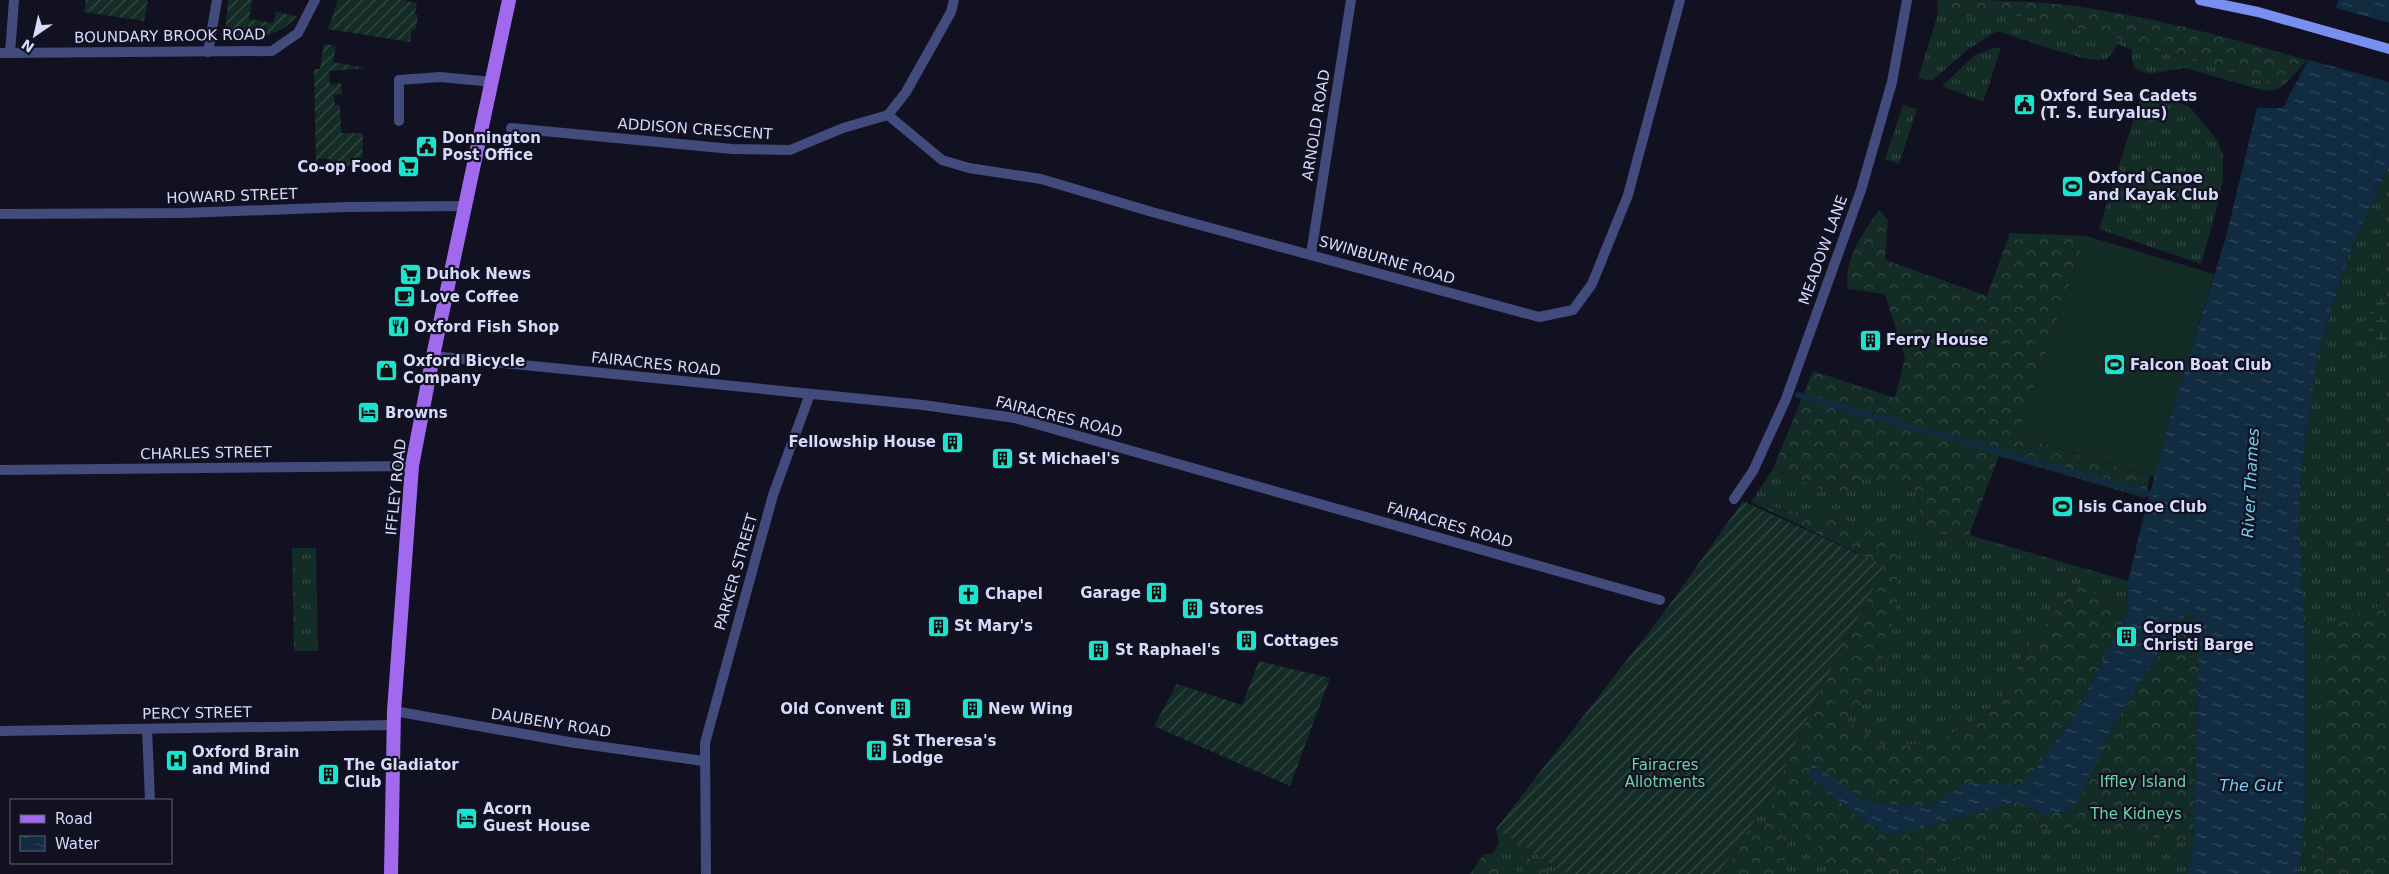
<svg xmlns="http://www.w3.org/2000/svg" width="2389" height="874" font-family="'DejaVu Sans',sans-serif">
	<defs>
		<pattern id="grass-tufts" width="24" height="20" patternUnits="userSpaceOnUse" patternTransform="scale(1.25)"><rect width="24" height="20" fill="#142c26"/><path d="M3 7l-1-3M5 7V3M7 7l1-3M15 17l-1-3M17 17v-4M19 17l1-3" fill="none" stroke="#354a46"/></pattern>
		<pattern id="forest-crowns" width="20" height="18" patternUnits="userSpaceOnUse" patternTransform="scale(1.25)"><rect width="20" height="18" fill="#142c26"/><path d="M2 6a3 3 0 1 1 6 0M12 15a3 3 0 1 1 6 0" fill="none" stroke="#354a46"/></pattern>
		<pattern id="wetland-marsh" width="20" height="14" patternUnits="userSpaceOnUse" patternTransform="scale(1.25)"><rect width="20" height="14" fill="#142c26"/><path d="M1 5h8M5 5V1M11 12h8M15 12V8" fill="none" stroke="#354a46"/></pattern>
		<pattern id="garden-furrows" width="10" height="10" patternUnits="userSpaceOnUse" patternTransform="scale(1.25)"><rect width="10" height="10" fill="#142c26"/><path d="M-1 1l2-2M0 10L10 0M9 11l2-2" fill="none" stroke="#354a46"/></pattern>
		<pattern id="water-ripples" width="26" height="14" patternUnits="userSpaceOnUse" patternTransform="scale(1.25)"><rect width="26" height="14" fill="#112c40"/><path d="M2 4q2-2 4 0t4 0M15 11q2-2 4 0t4 0" fill="none" stroke="#334a5c"/></pattern>
	</defs>
	<rect width="100%" height="100%" fill="#112"/>
	<g fill="url(#grass-tufts)">
		<path d="M1938,13L1968,16L2003,14L2053,21L2115,37L2267,83L2290,79L2279,89L2265,91L2185,68L2148,74L2135,68L2132,60V50L2117,44C2113,51 2111,59 2102,60C2084,62 2017,37 1997,31L1967,50L1933,80L1918,79Z"/>
		<polygon points="1993,48 2001,48 1983,102 1942,86 1974,56"/>
		<polygon points="2142,93 2189,106 2217,140 2223,155 2223,178 2218,204 2201,264 2099,229"/>
		<polygon points="1903,105 1917,109 1899,164 1885,159"/>
		<polygon points="2389,166 2389,874 2297,874 2301,853 2306,789 2305,637 2299,519 2301,473 2319,349 2350,252"/>
		<polygon points="1773,469 1840,497 1863,476 1919,492 1921,533 1969,535 2128,581 2128,612 2076,584 2030,644 1998,704 1937,743 1884,746 1847,720 1872,692 1858,525 1751,502"/>
		<polygon points="292,548 316,548 318,651 294,651"/>
		<polygon points="2115,722 2193,845 2187,874 1718,874 1771,796 1781,775 1812,779 1865,822 1889,836 2018,802 2046,815"/>
		<polygon points="1496,829 1566,874 1470,874 1484,854 1492,854 1499,843"/>
	</g>
	<g fill="url(#forest-crowns)">
		<path d="M1937,0C1983,0 2029,0 2074,6C2153,17 2231,38 2307,60L2290,79L2267,83L2115,37L2053,21L2003,14L1968,16L1938,13Z"/>
		<path d="M1879,210L1888,220L1885,260L1987,296L2010,233L2086,236L2017,436L2150,476L2145,498L1999,456L1969,535L1921,533L1919,492L1863,477L1840,497L1773,469L1813,371L1895,398L1905,358L1885,294L1848,289C1843,260 1863,233 1879,210Z"/>
		<polygon points="1751,502 1859,525 1897,549 1897,604 1872,692 1847,720 1884,746 1937,743 1998,704 2030,644 2076,584 2128,612 2073,718 2023,785 1967,783 1930,807 1866,802 1813,765 1807,775 1865,822 1889,836 2018,802 2046,815 2073,810 2115,722 2188,611 2200,626 2193,845 2089,824 2058,829 2012,827 1929,874 1844,874 1821,862 1821,849 1776,813 1771,796 1826,678 1885,566"/>
		<polygon points="2389,603 2389,874 2314,874 2327,775 2322,679 2324,632 2331,622"/>
		<path d="M1763,822L1774,823L1788,843L1782,874H1724C1734,855 1746,836 1763,822Z"/>
		<polygon points="1484,854 1495,861 1499,874 1470,874"/>
		<polygon points="1527,857 1553,874 1526,874 1520,866"/>
	</g>
	<polygon fill="url(#wetland-marsh)" points="2379,289 2389,303 2389,379 2383,362 2368,341 2372,305"/>
	<g fill="url(#garden-furrows)">
		<polygon points="86,0 148,0 144,21 84,12"/>
		<path d="M228,0H252L249,19L273,23L276,12L297,16C278,38 253,41 225,33Z"/>
		<polygon points="338,0 401,0 417,3 415,14 418,15 416,29 412,29 410,42 328,29"/>
		<polygon points="324,44 336,46 333,62 366,68 329,71 330,84 341,83 342,94 334,95 335,105 340,105 341,133 363,133 362,166 330,166 330,159 318,159 316,166 314,69 320,69"/>
		<polygon points="1743,501 1885,566 1826,678 1771,796 1718,874 1566,874 1496,829 1668,607"/>
		<polygon points="1259,661 1330,678 1290,786 1154,726 1177,684 1242,705"/>
	</g>
	<polygon fill="#142c26" points="2086,236 2214,274 2174,404 2155,477 2017,436"/>
	<polygon fill="url(#water-ripples)" points="2339,0 2389,0 2389,166 2350,252 2319,349 2301,473 2299,519 2305,637 2306,789 2301,853 2297,874 2187,874 2193,845 2200,626 2188,611 2115,722 2073,810 2046,815 2018,802 1889,836 1865,822 1807,775 1813,764 1866,802 1930,807 1967,783 2023,785 2073,718 2128,612 2128,581 2144,515 2174,404 2226,237 2257,108 2283,108"/>
	<polygon fill="#112" points="2333,7 2389,23 2389,82 2306,59"/>
	<g fill="none" stroke-linecap="round" stroke-linejoin="round">
		<polyline stroke="#112c40" stroke-width="6" points="1798,395 2150,494"/>
		<g stroke="#414b7c" stroke-width="10">
			<polyline points="208,52 217,0"/>
			<polyline points="0,53 272,51 298,33 315,0"/>
			<polyline points="10,53 14,0"/>
			<polyline points="888,115 942,160 969,168 1041,179 1152,212 1539,317 1573,310 1592,284 1628,195 1680,0"/>
			<polyline points="399,121 399,80 440,77 493,82"/>
			<polyline points="511,128 732,149 790,150 843,128 888,115 906,92 951,12 954,0"/>
			<polyline points="0,214 183,213 347,207 466,206"/>
			<polyline points="1311,254 1351,0"/>
			<polyline points="433,356 923,405 1015,418 1660,600"/>
			<polyline points="0,470 412,466"/>
			<polyline points="1734,499 1753,471 1786,399 1861,190 1892,82 1907,0"/>
			<polyline points="394,711 569,742 703,761"/>
			<polyline points="147,729 150,800"/>
			<polyline points="0,731 394,725"/>
			<polyline points="706,874 705,743 773,495 810,394"/>
		</g>
		<polyline stroke="#788ef0" stroke-width="10" points="2200,0 2258,12 2389,49"/>
		<polyline stroke="#a169ee" stroke-width="14" points="391,874 394,711 412,466 433,356 509,0"/>
	</g>
	<defs>
		<symbol id="civic-square" viewBox="-11 -11 22 22"><rect x="-9" y="-9" width="18" height="18" rx="4" fill="#19e4cd" stroke="#112"/><path d="M-.6-6.5H3V-4.5H.6V-3L4-1V1h2V6H-6V1h2V-1L-.6-3ZM-1.2 2.5V6h2.4V2.5Z" fill="#111"/></symbol>
		<symbol id="supermarket-square" viewBox="-11 -11 22 22"><rect x="-9" y="-9" width="18" height="18" rx="4" fill="#19e4cd" stroke="#112"/><path d="M-6-5.5h2.5l.6 2H6L4.5 2H-2.5L-4.4-4H-6ZM-1.5 3.2a1.3 1.3 0 1 0 .1 0ZM3 3.2a1.3 1.3 0 1 0 .1 0Z" fill="#111"/></symbol>
		<symbol id="stadium-square" viewBox="-11 -11 22 22"><rect x="-9" y="-9" width="18" height="18" rx="4" fill="#19e4cd" stroke="#112"/><path d="M0-5a6.5 5 0 1 0 0 10a6.5 5 0 1 0 0-10ZM-3.5-1.8h7v3.6h-7Z" fill="#111"/></symbol>
		<symbol id="cafe-square" viewBox="-11 -11 22 22"><rect x="-9" y="-9" width="18" height="18" rx="4" fill="#19e4cd" stroke="#112"/><path d="M-5.5-4.5H6V0H3Q3 3.5 0 3.5H-2.5Q-5.5 3.5-5.5 0ZM3-3.2v2h1.7v-2ZM-6 4.5H4V6H-6Z" fill="#111"/></symbol>
		<symbol id="restaurant-square" viewBox="-11 -11 22 22"><rect x="-9" y="-9" width="18" height="18" rx="4" fill="#19e4cd" stroke="#112"/><path d="M-5-6h1v4h1v-4h1v4h1v-4h1v5L-1.5 .5V6h-2V.5L-5-1ZM5-6V6H3V1.5H1.5Q1.5-4 5-6Z" fill="#111"/></symbol>
		<symbol id="building-square" viewBox="-11 -11 22 22"><rect x="-9" y="-9" width="18" height="18" rx="4" fill="#19e4cd" stroke="#112"/><path d="M-4-6H4V6H1V3H-1V6H-4ZM-2.5-4.3h1.7v1.8h-1.7ZM.8-4.3h1.7v1.8H.8ZM-2.5-1h1.7V.8h-1.7ZM.8-1h1.7V.8H.8Z" fill="#111"/></symbol>
		<symbol id="shop-square" viewBox="-11 -11 22 22"><rect x="-9" y="-9" width="18" height="18" rx="4" fill="#19e4cd" stroke="#112"/><path d="M-5-2.5h2.3a2.7 3.5 0 0 1 5.4 0H5L5.5 6h-11ZM-1.5-2.5h3a1.5 2.3 0 0 0-3 0Z" fill="#111"/></symbol>
		<symbol id="hotel-square" viewBox="-11 -11 22 22"><rect x="-9" y="-9" width="18" height="18" rx="4" fill="#19e4cd" stroke="#112"/><path d="M-6-4.5h1.5V1H6V5H4.5V3h-9V5H-6ZM-4 0a1.8 1.8 0 1 1 3.6 0ZM.5 0V-2.5h3Q6-2.5 6 0Z" fill="#111"/></symbol>
		<symbol id="church-square" viewBox="-11 -11 22 22"><rect x="-9" y="-9" width="18" height="18" rx="4" fill="#19e4cd" stroke="#112"/><path d="M-1.2-6h2.4v3.5h3.3v2.4h-3.3V6h-2.4V-.1h-3.3v-2.4h3.3Z" fill="#111"/></symbol>
		<symbol id="hospital-square" viewBox="-11 -11 22 22"><rect x="-9" y="-9" width="18" height="18" rx="4" fill="#19e4cd" stroke="#112"/><path d="M-5-5h3v3.5h4V-5h3V5h-3V1.5h-4V5h-3Z" fill="#111"/></symbol>
	</defs>
	<g fill-rule="evenodd">
		<use href="#civic-square" x="2012" y="92" width="25" height="25"/>
		<use href="#civic-square" x="414" y="134" width="25" height="25"/>
		<use href="#supermarket-square" x="396" y="154" width="25" height="25"/>
		<use href="#stadium-square" x="2060" y="174" width="25" height="25"/>
		<use href="#supermarket-square" x="398" y="262" width="25" height="25"/>
		<use href="#cafe-square" x="392" y="284" width="25" height="25"/>
		<use href="#restaurant-square" x="386" y="314" width="25" height="25"/>
		<use href="#building-square" x="1858" y="328" width="25" height="25"/>
		<use href="#stadium-square" x="2102" y="352" width="25" height="25"/>
		<use href="#shop-square" x="374" y="358" width="25" height="25"/>
		<use href="#hotel-square" x="356" y="400" width="25" height="25"/>
		<use href="#building-square" x="940" y="430" width="25" height="25"/>
		<use href="#building-square" x="990" y="446" width="25" height="25"/>
		<use href="#stadium-square" x="2050" y="494" width="25" height="25"/>
		<use href="#building-square" x="1144" y="580" width="25" height="25"/>
		<use href="#church-square" x="956" y="582" width="25" height="25"/>
		<use href="#building-square" x="1180" y="596" width="25" height="25"/>
		<use href="#building-square" x="926" y="614" width="25" height="25"/>
		<use href="#building-square" x="2114" y="624" width="25" height="25"/>
		<use href="#building-square" x="1234" y="628" width="25" height="25"/>
		<use href="#building-square" x="1086" y="638" width="25" height="25"/>
		<use href="#building-square" x="888" y="696" width="25" height="25"/>
		<use href="#building-square" x="960" y="696" width="25" height="25"/>
		<use href="#building-square" x="864" y="738" width="25" height="25"/>
		<use href="#hospital-square" x="164" y="748" width="25" height="25"/>
		<use href="#building-square" x="316" y="762" width="25" height="25"/>
		<use href="#hotel-square" x="454" y="806" width="25" height="25"/>
	</g>
	<g text-anchor="middle" stroke-width="4.5" stroke-linejoin="round" paint-order="stroke">
		<g font-size="15" fill="#d6dafb" stroke="#112">
			<text transform="translate(170 36) rotate(-1)" y="5">BOUNDARY BROOK ROAD</text>
			<text transform="translate(1316 125) rotate(-81)" y="5">ARNOLD ROAD</text>
			<text transform="translate(695 129) rotate(4)" y="5">ADDISON CRESCENT</text>
			<text transform="translate(232 196) rotate(-2)" y="5">HOWARD STREET</text>
			<text transform="translate(1823 250) rotate(-70)" y="5">MEADOW LANE</text>
			<text transform="translate(1387 260) rotate(16)" y="5">SWINBURNE ROAD</text>
			<text transform="translate(656 364) rotate(6)" y="5">FAIRACRES ROAD</text>
			<text transform="translate(1059 417) rotate(14)" y="5">FAIRACRES ROAD</text>
			<text transform="translate(206 453) rotate(-1)" y="5">CHARLES STREET</text>
			<text transform="translate(396 487) rotate(-84)" y="5">IFFLEY ROAD</text>
			<text transform="translate(1450 525) rotate(16)" y="5">FAIRACRES ROAD</text>
			<text transform="translate(736 572) rotate(-74)" y="5">PARKER STREET</text>
			<text transform="translate(197 713) rotate(-1)" y="5">PERCY STREET</text>
			<text transform="translate(551 723) rotate(9)" y="5">DAUBENY ROAD</text>
		</g>
		<g font-size="15" font-weight="bold" fill="#d6dafb" stroke="#112" text-anchor="start">
			<text x="2040" y="101">Oxford Sea Cadets<tspan x="2040" dy="17">(T. S. Euryalus)</tspan></text>
			<text x="442" y="143">Donnington<tspan x="442" dy="17">Post Office</tspan></text>
			<text x="392" y="172" text-anchor="end">Co-op Food</text>
			<text x="2088" y="183">Oxford Canoe<tspan x="2088" dy="17">and Kayak Club</tspan></text>
			<text x="426" y="279">Duhok News</text>
			<text x="420" y="302">Love Coffee</text>
			<text x="414" y="332">Oxford Fish Shop</text>
			<text x="1886" y="345">Ferry House</text>
			<text x="403" y="366">Oxford Bicycle<tspan x="403" dy="17">Company</tspan></text>
			<text x="2130" y="370">Falcon Boat Club</text>
			<text x="385" y="418">Browns</text>
			<text x="936" y="447" text-anchor="end">Fellowship House</text>
			<text x="1018" y="464">St Michael's</text>
			<text x="2078" y="512">Isis Canoe Club</text>
			<text x="1141" y="598" text-anchor="end">Garage</text>
			<text x="985" y="599">Chapel</text>
			<text x="1209" y="614">Stores</text>
			<text x="954" y="631">St Mary's</text>
			<text x="2143" y="633">Corpus<tspan x="2143" dy="17">Christi Barge</tspan></text>
			<text x="1263" y="646">Cottages</text>
			<text x="1115" y="655">St Raphael's</text>
			<text x="884" y="714" text-anchor="end">Old Convent</text>
			<text x="988" y="714">New Wing</text>
			<text x="892" y="746">St Theresa's<tspan x="892" dy="17">Lodge</tspan></text>
			<text x="192" y="757">Oxford Brain<tspan x="192" dy="17">and Mind</tspan></text>
			<text x="344" y="770">The Gladiator<tspan x="344" dy="17">Club</tspan></text>
			<text x="483" y="814">Acorn<tspan x="483" dy="17">Guest House</tspan></text>
		</g>
		<g font-size="15" fill="#6ad3a3" stroke="#112">
			<text x="1665" y="770">Fairacres<tspan x="1665" dy="17">Allotments</tspan></text>
			<text x="2143" y="787">Iffley Island</text>
			<text x="2136" y="819">The Kidneys</text>
		</g>
		<g font-size="16" font-style="italic" fill="#70cfef" stroke="#112">
			<text transform="translate(2250 483) rotate(-87)" y="6">River Thames</text>
			<text x="2251" y="791">The Gut</text>
		</g>
	</g>
	<rect x="10" y="799" width="162" height="65" fill="#111122" stroke="#606179"/>
	<rect x="20" y="815" width="25" height="8" fill="#a169ee" stroke="#606179"/>
	<text x="55" y="824" font-size="15" fill="#d6dafb">Road</text>
	<rect x="20" y="836" width="25" height="15" fill="url(#water-ripples)" stroke="#606179"/>
	<text x="55" y="849" font-size="15" fill="#d6dafb">Water</text>
	<g transform="translate(35 35) rotate(214)" stroke="#111122" stroke-width="4" paint-order="stroke">
	<path d="M0-4L9 19L0 12L-9 19Z" fill="#d6dafb"/>
	<text y="-8" font-size="14" font-weight="bold" text-anchor="middle" fill="#d6dafb">N</text>
	</g>
</svg>
